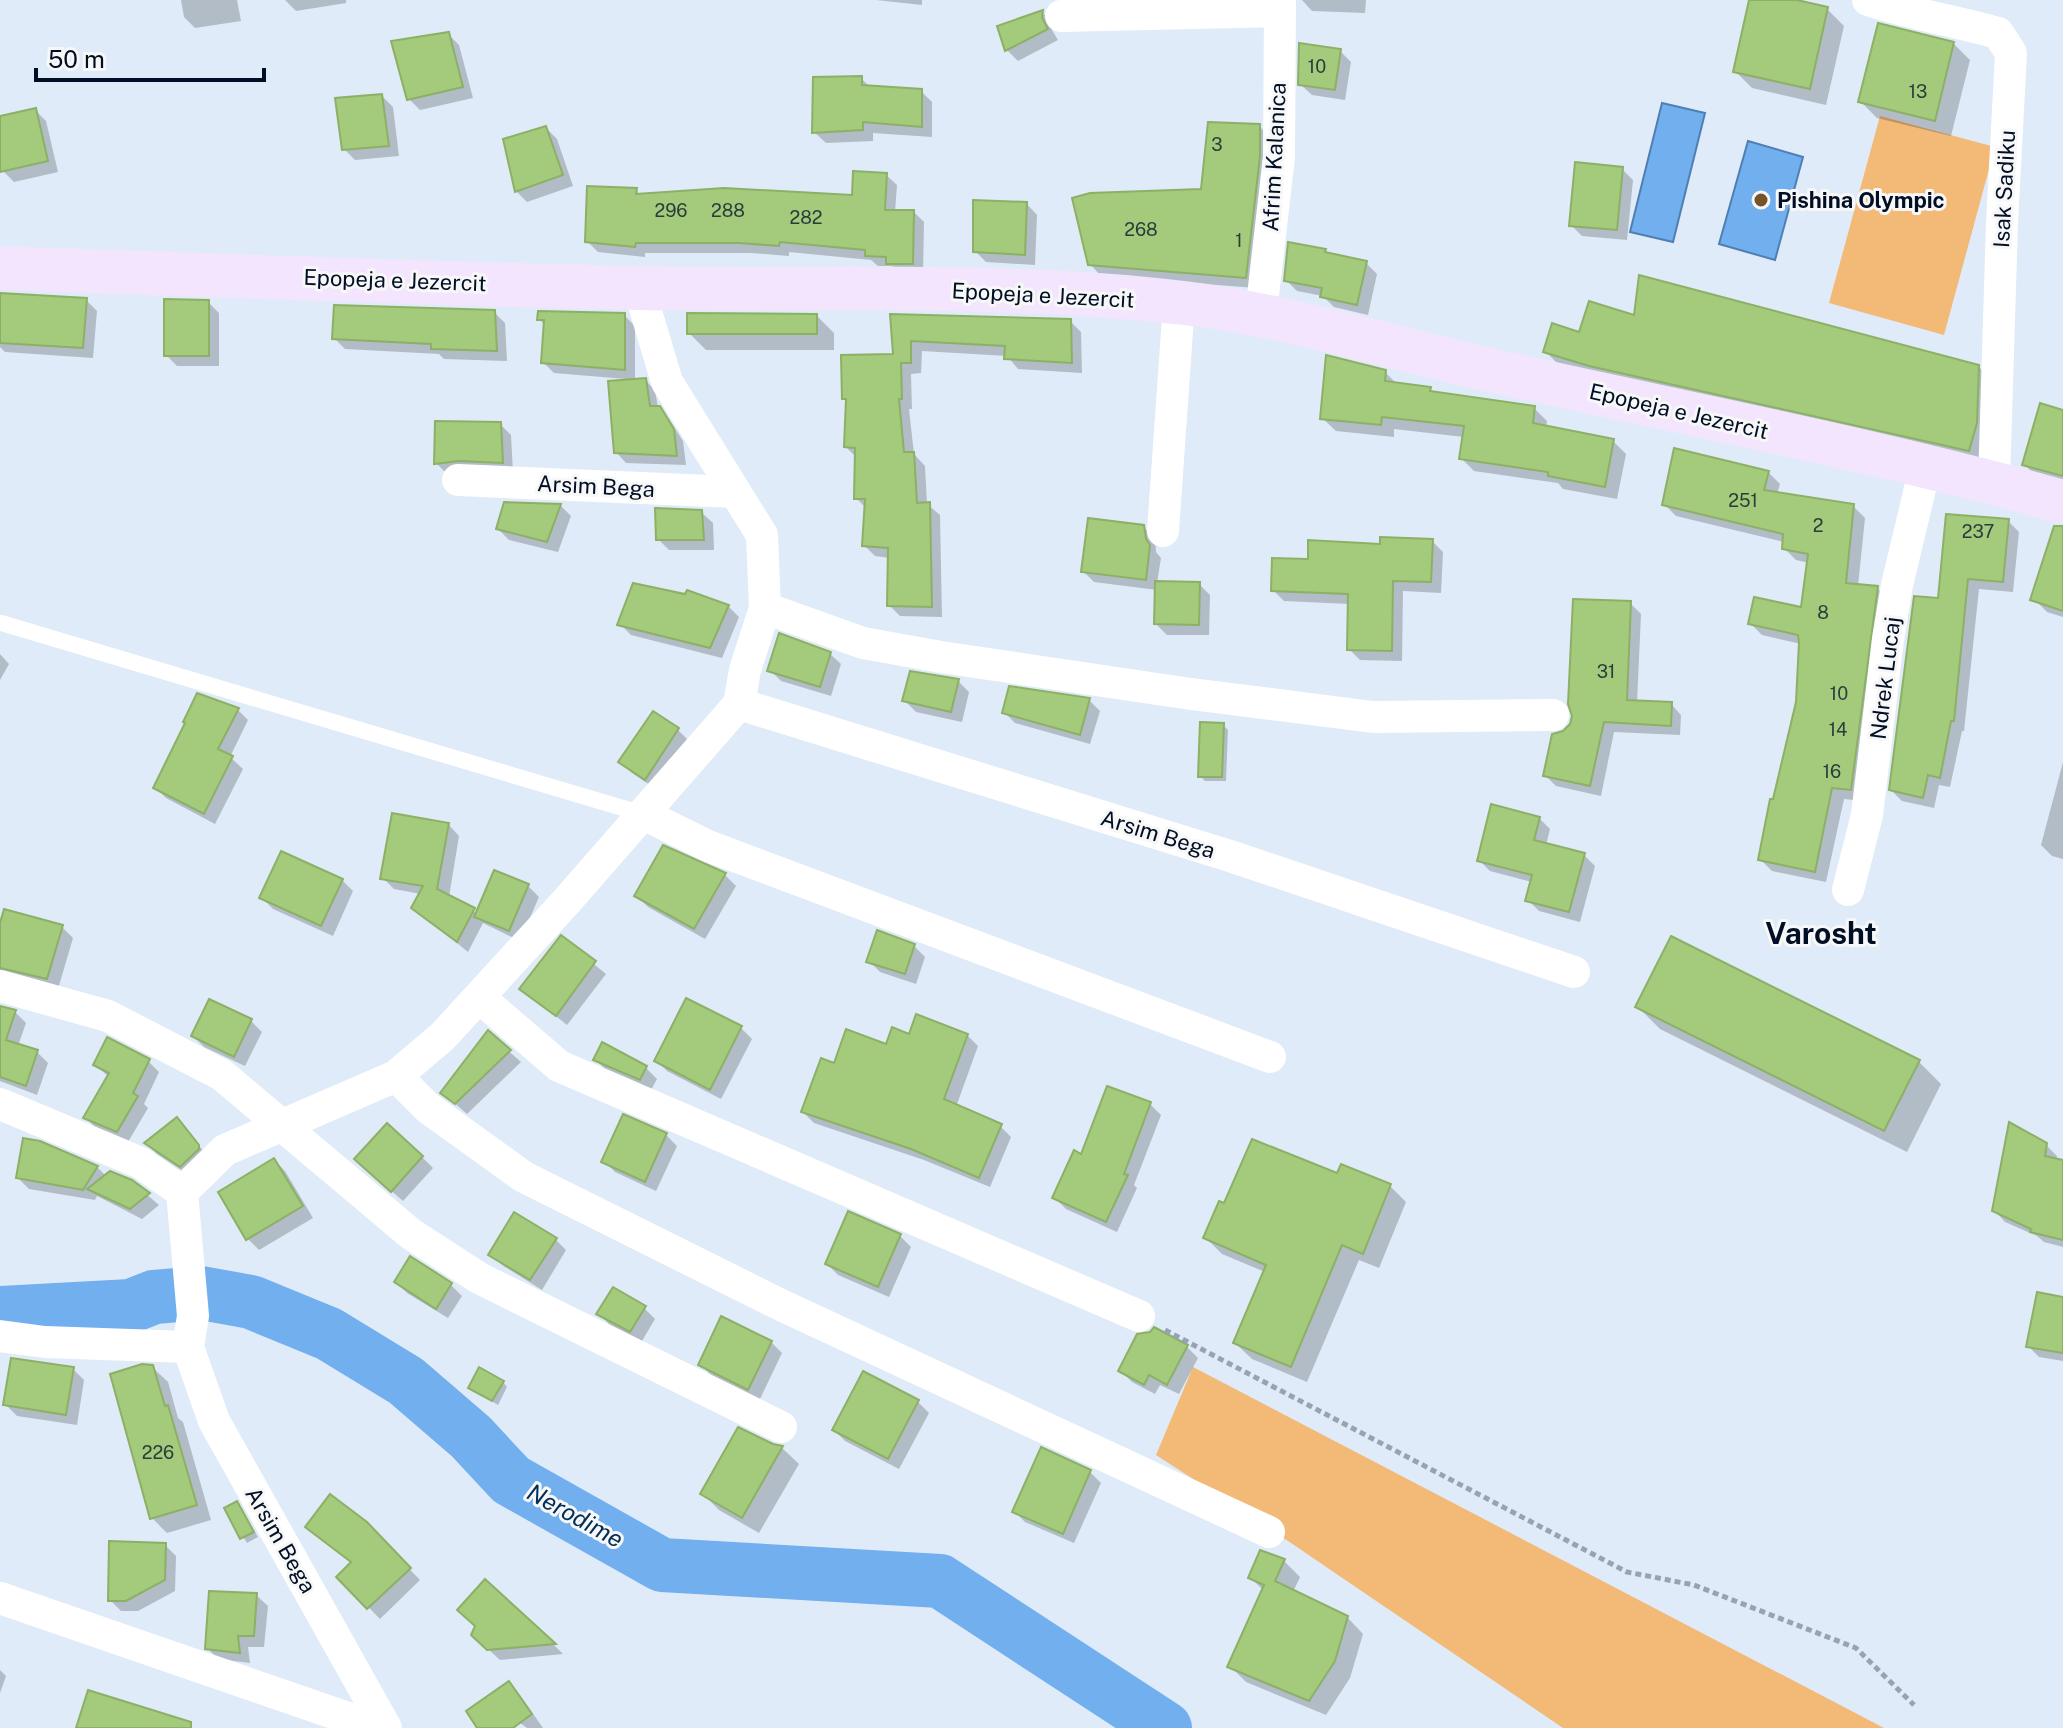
<svg xmlns="http://www.w3.org/2000/svg" width="2063" height="1728" font-family="'Public Sans',sans-serif">
	<rect width="100%" height="100%" fill="#dfebf8"/>
	<g fill="#f2b977">
		<polygon points="1880,116 1995,147 1944,335 1829,303"/>
		<polygon points="1193,1367 1884,1728 1563,1728 1269,1528 1156,1455"/>
	</g>
	<g fill="#71afef" stroke="#4f7fb2" stroke-width="2">
		<polygon points="1662,103 1705,113 1673,242 1630,232"/>
		<polygon points="1748,141 1803,157 1775,260 1719,244"/>
	</g>
	<g fill="#0003">
		<polygon points="181,0 237,0 241,21 195,28 184,17"/>
		<polygon points="285,0 346,0 346,3 296,11"/>
		<polygon points="876,0 922,0 922,5"/>
		<polygon points="1302,0 1366,0 1365,13 1312,11"/>
		<polygon points="1751,0 1787,0 1827,9 1844,26 1826,105 1752,88 1735,71"/>
		<polygon points="1043,13 1053,23 1052,30 1058,40 1018,61 1007,50 1000,27"/>
		<polygon points="448,34 459,45 473,98 420,110 409,99"/>
		<polygon points="1953,43 1970,60 1951,136 1877,118 1860,101"/>
		<polygon points="1340,51 1351,62 1345,100 1312,95 1300,84"/>
		<polygon points="861,78 871,88 921,91 932,102 932,137 873,133 873,141 826,143 814,132"/>
		<polygon points="382,96 393,107 399,156 355,160 344,149"/>
		<polygon points="35,110 46,121 58,172 14,182 3,171 0,157 0,118"/>
		<polygon points="1259,126 1270,137 1256,288 1101,276 1090,264 1203,191"/>
		<polygon points="546,128 557,139 573,186 527,202 516,191"/>
		<polygon points="1622,169 1633,180 1627,240 1582,236 1571,225"/>
		<polygon points="886,175 897,185 895,212 914,212 924,222 923,274 899,274 892,266 878,266 871,260 789,252 789,256 751,253 645,253 645,257 598,252 587,241 636,190 641,196 854,197"/>
		<polygon points="1026,203 1037,215 1035,265 986,262 975,251"/>
		<polygon points="1325,250 1329,255 1366,263 1377,274 1368,315 1334,307 1323,296 1297,291 1286,280"/>
		<polygon points="0,295 86,300 97,311 93,358 5,352 0,347"/>
		<polygon points="208,302 219,313 219,366 177,366 166,355"/>
		<polygon points="494,312 505,323 507,361 444,359 439,354 345,349 334,338"/>
		<polygon points="624,315 635,326 635,381 645,380 655,390 658,408 669,419 683,441 686,465 626,463 616,452 626,379 554,373 543,362 546,326 539,319"/>
		<polygon points="817,316 834,333 834,350 706,350 689,333"/>
		<polygon points="892,316 1070,321 1081,332 1082,373 1018,369 1007,356 922,351 921,373 911,374 912,409 909,409 914,454 925,466 927,504 940,515 942,617 900,616 889,605 890,558 875,556 864,545 867,509 856,498 856,457 846,447 848,402 844,398 895,356"/>
		<polygon points="1636,318 1978,366 2009,397 2000,481 1576,382 1545,351 1581,335"/>
		<polygon points="1385,372 1398,385 1430,389 1436,394 1534,408 1547,421 1546,428 1613,441 1626,454 1617,499 1563,489 1558,483 1474,471 1461,458 1464,437 1394,429 1394,437 1336,431 1322,418"/>
		<polygon points="2063,412 2063,487 2041,481 2024,464"/>
		<polygon points="500,424 511,435 513,473 447,474 436,463"/>
		<polygon points="1768,472 1780,484 1777,494 1853,506 1865,518 1858,586 1877,588 1889,600 1862,801 1844,799 1826,882 1772,871 1760,859 1798,703 1801,644 1762,635 1750,623 1803,609 1809,563 1796,560 1784,548 1784,542 1676,516 1664,504"/>
		<polygon points="560,505 571,516 558,552 509,540 498,529"/>
		<polygon points="701,512 713,523 714,550 669,550 658,539"/>
		<polygon points="2008,521 2019,532 2013,592 1979,589 1964,731 1962,731 1950,787 1939,785 1934,808 1902,801 1891,790 1940,600"/>
		<polygon points="1143,527 1155,538 1156,552 1161,558 1157,583 1199,584 1210,595 1209,635 1167,635 1156,624 1157,590 1094,582 1083,571"/>
		<polygon points="1432,541 1443,552 1441,593 1403,591 1402,661 1360,660 1349,649 1349,604 1284,601 1273,590 1309,561 1382,546"/>
		<polygon points="2063,541 2063,617 2047,612 2035,600"/>
		<polygon points="1630,603 1641,614 1637,703 1671,704 1681,715 1680,735 1614,732 1601,796 1556,786 1545,775"/>
		<polygon points="728,606 739,617 722,658 631,635 620,624"/>
		<polygon points="829,653 841,664 831,696 781,681 770,670"/>
		<polygon points="0,654 9,664 0,680"/>
		<polygon points="958,681 969,692 962,722 916,712 905,701"/>
		<polygon points="1089,700 1100,711 1090,744 1015,723 1004,712"/>
		<polygon points="238,710 248,720 230,757 243,769 215,824 166,798 155,787"/>
		<polygon points="1223,725 1228,730 1226,781 1205,781 1200,776"/>
		<polygon points="678,730 689,741 656,789 632,773 621,762"/>
		<polygon points="2063,762 2063,859 2052,856 2041,845"/>
		<polygon points="1539,818 1550,829 1546,845 1584,855 1595,866 1580,922 1539,911 1528,900 1532,882 1490,871 1479,860"/>
		<polygon points="448,824 459,836 449,897 478,914 528,886 539,897 520,941 483,923 468,952 414,908 421,894 394,889 383,878"/>
		<polygon points="725,875 736,886 705,939 648,907 637,896"/>
		<polygon points="342,880 353,891 333,936 273,909 262,898"/>
		<polygon points="62,927 73,938 58,989 0,982 0,930"/>
		<polygon points="562,938 606,974 567,1025 521,988"/>
		<polygon points="914,946 925,957 916,984 880,972 869,961"/>
		<polygon points="687,1001 741,1028 752,1039 721,1099 667,1071 656,1060"/>
		<polygon points="1637,1006 1918,1061 1941,1084 1907,1152 1660,1029"/>
		<polygon points="0,1007 15,1012 26,1023 18,1046 37,1052 48,1063 37,1095 0,1081"/>
		<polygon points="251,1021 262,1032 245,1066 204,1047 193,1036"/>
		<polygon points="488,1033 521,1062 467,1114 443,1093"/>
		<polygon points="967,1035 978,1046 956,1107 1000,1126 1011,1137 990,1187 924,1160 814,1123 803,1112 835,1066 910,1036"/>
		<polygon points="595,1059 646,1068 657,1079 651,1090 606,1070"/>
		<polygon points="148,1061 159,1072 144,1104 148,1108 128,1142 97,1129 86,1118 109,1077 95,1065"/>
		<polygon points="1150,1104 1161,1115 1134,1185 1137,1188 1117,1232 1066,1209 1055,1198 1082,1156"/>
		<polygon points="624,1117 666,1135 677,1146 656,1191 615,1172 604,1161"/>
		<polygon points="187,1131 209,1158 192,1177 157,1154 147,1144"/>
		<polygon points="2046,1145 2057,1156 2056,1161 2063,1162 2063,1247 2044,1242 2037,1236 2005,1222 1994,1210"/>
		<polygon points="422,1157 433,1168 403,1201 367,1170"/>
		<polygon points="274,1160 285,1171 313,1218 259,1250 248,1239"/>
		<polygon points="97,1167 106,1176 131,1181 159,1205 142,1219 97,1196 95,1200 29,1189 18,1178"/>
		<polygon points="1338,1176 1390,1186 1406,1202 1379,1268 1359,1260 1307,1382 1252,1359 1235,1343 1265,1272 1222,1254 1205,1237 1225,1206"/>
		<polygon points="900,1236 911,1247 889,1297 838,1275 827,1264"/>
		<polygon points="555,1239 566,1250 542,1290 502,1265 491,1254"/>
		<polygon points="396,1282 451,1285 462,1296 448,1318 407,1293"/>
		<polygon points="2063,1300 2063,1361 2039,1357 2028,1346"/>
		<polygon points="644,1308 655,1319 642,1341 610,1325 599,1314"/>
		<polygon points="771,1342 782,1353 760,1399 711,1375 700,1364"/>
		<polygon points="1187,1347 1198,1358 1179,1394 1160,1385 1155,1394 1132,1382 1121,1371"/>
		<polygon points="152,1367 168,1382 178,1418 183,1422 211,1520 167,1533 152,1518"/>
		<polygon points="73,1369 84,1380 77,1425 17,1416 6,1405"/>
		<polygon points="503,1382 507,1387 498,1405 470,1388"/>
		<polygon points="918,1402 929,1413 899,1469 845,1441 834,1430"/>
		<polygon points="772,1446 782,1448 799,1464 759,1533 719,1510 702,1493"/>
		<polygon points="1090,1472 1101,1483 1074,1543 1025,1522 1014,1511"/>
		<polygon points="237,1503 258,1537 247,1543 226,1509"/>
		<polygon points="366,1524 420,1580 380,1619 339,1577 353,1564 308,1527"/>
		<polygon points="165,1545 176,1556 175,1591 138,1611 121,1611 110,1600"/>
		<polygon points="1261,1552 1284,1561 1300,1577 1293,1592 1347,1617 1363,1634 1350,1678 1326,1715 1246,1682 1230,1666 1264,1591 1251,1578"/>
		<polygon points="485,1582 554,1645 563,1654 500,1660 473,1635"/>
		<polygon points="256,1595 268,1606 264,1647 248,1647 250,1663 218,1659 207,1648"/>
		<polygon points="0,1670 6,1676 0,1693"/>
		<polygon points="509,1684 520,1695 543,1728 527,1728 500,1708"/>
	</g>
	<g fill="none" stroke-linecap="round" stroke-linejoin="round">
		<polyline stroke="#71afef" stroke-width="54" points="0,1313 131,1306 154,1297 201,1293 251,1302 329,1334 406,1381 471,1437 511,1480 662,1565 940,1581 1165,1728"/>
	</g>
	<g fill="#a4ca7c" stroke="#8cb066" stroke-width="2">
		<polygon points="1749,0 1797,0 1828,7 1810,89 1733,72"/>
		<polygon points="1043,10 1042,17 1048,29 1005,51 997,26"/>
		<polygon points="1878,23 1954,42 1935,121 1858,102"/>
		<polygon points="449,32 463,87 407,100 391,41"/>
		<polygon points="1299,43 1341,49 1335,90 1298,85"/>
		<polygon points="862,76 862,85 922,89 922,127 863,122 863,130 812,133 813,77"/>
		<polygon points="382,94 389,146 342,150 335,98"/>
		<polygon points="36,108 48,161 0,172 0,116"/>
		<polygon points="1208,122 1260,124 1260,156 1246,278 1088,265 1072,198 1090,193 1201,189"/>
		<polygon points="546,126 563,175 515,192 503,139"/>
		<polygon points="1575,162 1623,167 1617,230 1569,226"/>
		<polygon points="853,171 887,173 885,210 914,210 913,264 886,264 886,257 865,256 865,250 780,242 779,246 739,243 636,243 635,247 585,242 587,186 637,188 636,194 724,188 852,195"/>
		<polygon points="973,200 1027,202 1025,255 973,252"/>
		<polygon points="1288,242 1326,249 1325,252 1367,261 1357,305 1320,297 1322,288 1284,281"/>
		<polygon points="1639,275 1979,365 1977,423 1969,451 1589,366 1543,352 1552,323 1579,332 1589,301 1634,315"/>
		<polygon points="0,293 87,298 83,348 0,343"/>
		<polygon points="164,299 209,300 209,356 164,356"/>
		<polygon points="334,305 495,310 497,351 431,349 431,344 332,339"/>
		<polygon points="538,311 625,313 625,370 541,363 544,320 537,320"/>
		<polygon points="687,313 817,314 817,334 687,334"/>
		<polygon points="890,314 1071,319 1072,363 1004,359 1005,346 911,341 911,363 901,363 902,399 899,399 904,452 914,452 917,503 930,502 932,607 887,606 888,548 862,546 865,499 854,499 855,448 844,447 846,399 842,399 841,355 893,354"/>
		<polygon points="1326,355 1386,370 1385,381 1431,387 1430,391 1535,406 1533,423 1614,439 1605,487 1548,476 1548,472 1459,459 1464,426 1382,417 1381,425 1320,419"/>
		<polygon points="646,378 650,406 660,406 674,429 677,456 614,453 608,381"/>
		<polygon points="2040,403 2063,410 2063,476 2022,465"/>
		<polygon points="435,421 501,422 503,463 459,461 434,464"/>
		<polygon points="1674,448 1769,471 1764,490 1854,504 1846,583 1878,586 1851,790 1832,788 1815,872 1758,860 1770,799 1773,799 1796,702 1799,642 1798,635 1748,624 1754,597 1801,607 1808,554 1782,549 1783,534 1662,505"/>
		<polygon points="504,502 561,504 547,542 496,529"/>
		<polygon points="655,508 702,510 704,540 656,540"/>
		<polygon points="1946,514 2009,519 2003,582 1968,579 1954,721 1951,721 1940,778 1928,775 1923,798 1889,790 1914,596 1938,598"/>
		<polygon points="1088,518 1144,525 1146,539 1150,545 1146,580 1081,572"/>
		<polygon points="2054,526 2063,526 2063,611 2030,600"/>
		<polygon points="1380,537 1433,539 1431,582 1393,581 1392,651 1347,650 1348,594 1271,591 1272,558 1308,559 1308,540 1380,544"/>
		<polygon points="1155,581 1200,582 1199,625 1154,624"/>
		<polygon points="633,583 685,594 687,590 729,605 710,648 617,625"/>
		<polygon points="1573,599 1631,601 1627,700 1672,702 1671,726 1604,722 1590,786 1543,776 1552,734 1563,731 1570,724 1572,716 1568,704"/>
		<polygon points="779,633 831,652 820,687 767,671"/>
		<polygon points="910,671 959,679 951,712 902,701"/>
		<polygon points="1009,686 1090,698 1080,735 1002,713"/>
		<polygon points="197,693 239,708 218,749 233,756 204,814 153,788 185,723 183,722"/>
		<polygon points="653,711 679,728 645,780 618,762"/>
		<polygon points="1200,722 1224,723 1222,777 1198,777"/>
		<polygon points="1491,804 1540,817 1534,840 1585,853 1569,912 1525,901 1532,875 1477,861"/>
		<polygon points="392,813 449,823 437,889 475,908 457,942 411,908 423,886 380,879"/>
		<polygon points="663,845 726,873 694,929 634,896"/>
		<polygon points="281,851 343,879 321,926 259,898"/>
		<polygon points="494,870 529,884 509,931 474,917"/>
		<polygon points="4,909 63,925 47,979 0,968 0,923"/>
		<polygon points="877,930 915,944 905,974 866,962"/>
		<polygon points="561,935 596,961 556,1016 519,989"/>
		<polygon points="1671,936 1920,1060 1884,1131 1635,1007"/>
		<polygon points="686,998 742,1026 710,1090 654,1061"/>
		<polygon points="209,999 252,1019 234,1057 191,1036"/>
		<polygon points="0,1006 16,1010 6,1040 38,1050 26,1086 0,1077"/>
		<polygon points="916,1014 968,1034 944,1099 1002,1124 979,1178 911,1149 801,1112 821,1058 834,1063 846,1029 886,1044 892,1027 909,1034"/>
		<polygon points="488,1030 511,1050 455,1104 440,1093"/>
		<polygon points="107,1037 150,1059 133,1093 138,1096 117,1132 83,1118 109,1073 93,1065"/>
		<polygon points="602,1042 647,1066 640,1080 593,1060"/>
		<polygon points="1107,1086 1151,1102 1124,1174 1128,1175 1106,1222 1052,1198 1074,1150 1081,1154"/>
		<polygon points="623,1114 667,1133 645,1182 601,1162"/>
		<polygon points="177,1117 199,1145 199,1149 180,1167 144,1143"/>
		<polygon points="2009,1122 2047,1143 2045,1156 2063,1160 2063,1240 2030,1232 2031,1229 1992,1211"/>
		<polygon points="387,1123 423,1156 391,1192 354,1159"/>
		<polygon points="23,1138 40,1141 98,1166 83,1190 16,1178"/>
		<polygon points="1252,1139 1337,1173 1341,1164 1391,1184 1363,1254 1342,1245 1291,1367 1233,1343 1266,1265 1203,1238 1219,1201 1224,1203"/>
		<polygon points="274,1158 303,1206 246,1240 218,1192"/>
		<polygon points="110,1171 132,1180 150,1193 130,1209 87,1189"/>
		<polygon points="848,1211 901,1234 878,1287 825,1264"/>
		<polygon points="514,1212 557,1238 530,1280 488,1255"/>
		<polygon points="410,1256 452,1283 436,1309 394,1282"/>
		<polygon points="613,1287 646,1306 630,1332 596,1314"/>
		<polygon points="2037,1292 2063,1297 2063,1353 2026,1347"/>
		<polygon points="721,1316 772,1341 748,1390 698,1365"/>
		<polygon points="1154,1327 1188,1345 1167,1385 1149,1375 1144,1385 1118,1371 1137,1334 1150,1332"/>
		<polygon points="11,1358 74,1367 66,1415 3,1405"/>
		<polygon points="142,1364 153,1365 165,1406 168,1405 197,1505 150,1519 110,1374"/>
		<polygon points="479,1367 504,1381 492,1401 468,1388"/>
		<polygon points="863,1371 919,1400 888,1459 832,1430"/>
		<polygon points="738,1427 773,1444 783,1446 742,1518 700,1494"/>
		<polygon points="1041,1447 1091,1470 1063,1534 1012,1512"/>
		<polygon points="330,1494 367,1522 411,1568 367,1609 336,1577 351,1562 305,1527"/>
		<polygon points="237,1501 254,1532 240,1539 224,1508"/>
		<polygon points="109,1541 166,1543 165,1580 126,1601 108,1601"/>
		<polygon points="1260,1550 1285,1559 1275,1581 1348,1616 1335,1661 1309,1701 1227,1667 1264,1585 1248,1578"/>
		<polygon points="485,1579 556,1644 487,1650 471,1635 475,1626 457,1610"/>
		<polygon points="209,1591 257,1593 254,1636 238,1636 240,1653 205,1649"/>
		<polygon points="509,1681 532,1714 513,1728 477,1728 466,1711"/>
		<polygon points="88,1690 191,1722 191,1728 76,1728"/>
	</g>
	<g fill="none" stroke-linecap="round" stroke-linejoin="round">
		<polyline stroke="#96a3b3" stroke-width="5" stroke-dasharray="6 4" stroke-linecap="butt" points="1165,1330 1627,1572 1694,1585 1856,1648 1914,1705"/>
		<polyline stroke="#fff" stroke-width="16" points="1,623 643,814"/>
		<g stroke="#fff" stroke-width="32">
			<path d="M1868,0C1911,14 1955,21 1998,33L2011,53L2002,223L1994,482"/>
			<polyline points="1061,16 1280,11"/>
			<polyline points="1261,313 1279,157 1280,0"/>
			<polyline points="458,480 734,492"/>
			<polyline points="1163,531 1179,303"/>
			<polyline points="765,608 863,643 941,657 1191,694 1373,717 1553,715"/>
			<polyline points="739,704 1230,856 1574,972"/>
			<polyline points="643,814 708,846 1270,1057"/>
			<polyline points="1848,890 1867,815 1888,639 1897,585 1925,468"/>
			<polyline points="0,986 108,1016 222,1075 411,1234 479,1278 781,1427"/>
			<polyline points="480,998 559,1066 1139,1316"/>
			<polyline points="396,1076 428,1108 524,1177 781,1305 1269,1532"/>
			<polyline points="0,1104 141,1163 182,1192"/>
			<polyline points="0,1336 45,1342 188,1347"/>
			<polyline points="0,1598 377,1728"/>
			<polyline points="386,1728 214,1421 188,1347 193,1316 182,1192 225,1150 396,1076 443,1036 565,903 739,704 745,670 765,608 762,535 667,382 639,288"/>
		</g>
		<path stroke="#f3e5fd" stroke-width="44" d="M0,268C213,275 426,284 639,288C820,291 1004,282 1184,303C1285,315 1382,345 1481,368C1675,412 1871,448 2063,502"/>
	</g>
	<circle fill="#75542b" stroke="#f7f7f7" stroke-width="3" cx="1761" cy="200" r="8"/>
	<g text-anchor="middle" stroke-width="6" stroke-linejoin="round" paint-order="stroke">
		<g font-size="18" fill="#293e3b">
			<text x="1317" y="73">10</text>
			<text x="1918" y="98">13</text>
			<text x="1217" y="151">3</text>
			<text x="671" y="217">296</text>
			<text x="728" y="217">288</text>
			<text x="806" y="224">282</text>
			<text x="1141" y="236">268</text>
			<text x="1239" y="247">1</text>
			<text x="1743" y="507">251</text>
			<text x="1818" y="532">2</text>
			<text x="1978" y="538">237</text>
			<text x="1823" y="619">8</text>
			<text x="1606" y="678">31</text>
			<text x="1839" y="700">10</text>
			<text x="1838" y="736">14</text>
			<text x="1832" y="778">16</text>
			<text x="158" y="1459">226</text>
		</g>
		<g font-size="22" fill="#000f25" stroke="#f7f7f7">
			<text transform="translate(1274 157) rotate(-87)" y="8">Afrim Kalanica</text>
			<text transform="translate(2004 189) rotate(-87)" y="8">Isak Sadiku</text>
			<text transform="translate(395 280) rotate(2)" y="8">Epopeja e Jezercit</text>
			<text transform="translate(1043 295) rotate(3)" y="8">Epopeja e Jezercit</text>
			<text transform="translate(1679 411) rotate(13)" y="8">Epopeja e Jezercit</text>
			<text transform="translate(596 486) rotate(3)" y="8">Arsim Bega</text>
			<text transform="translate(1885 678) rotate(-83)" y="8">Ndrek Lucaj</text>
			<text transform="translate(1158 834) rotate(17)" y="8">Arsim Bega</text>
			<text transform="translate(281 1540) rotate(60)" y="8">Arsim Bega</text>
		</g>
		<g font-size="22" font-weight="bold" fill="#000f25" stroke="#f7f7f7" text-anchor="start">
			<text x="1777" y="208">Pishina Olympic</text>
		</g>
		<g font-size="24" font-style="italic" fill="#002f57" stroke="#f7f7f7">
			<text transform="translate(575 1516) rotate(29)" y="8">Nerodime</text>
		</g>
		<g font-size="30" font-weight="bold" fill="#000f25" stroke="#f7f7f7">
			<text x="1821" y="944">Varosht</text>
		</g>
	</g>
	<path d="M36 68v12h228v-12" fill="none" stroke="#000f25" stroke-width="4"/>
	<text x="48" y="68" font-size="24" fill="#000f25" stroke="#f7f7f7" stroke-width="6" paint-order="stroke">50 m</text>
</svg>
